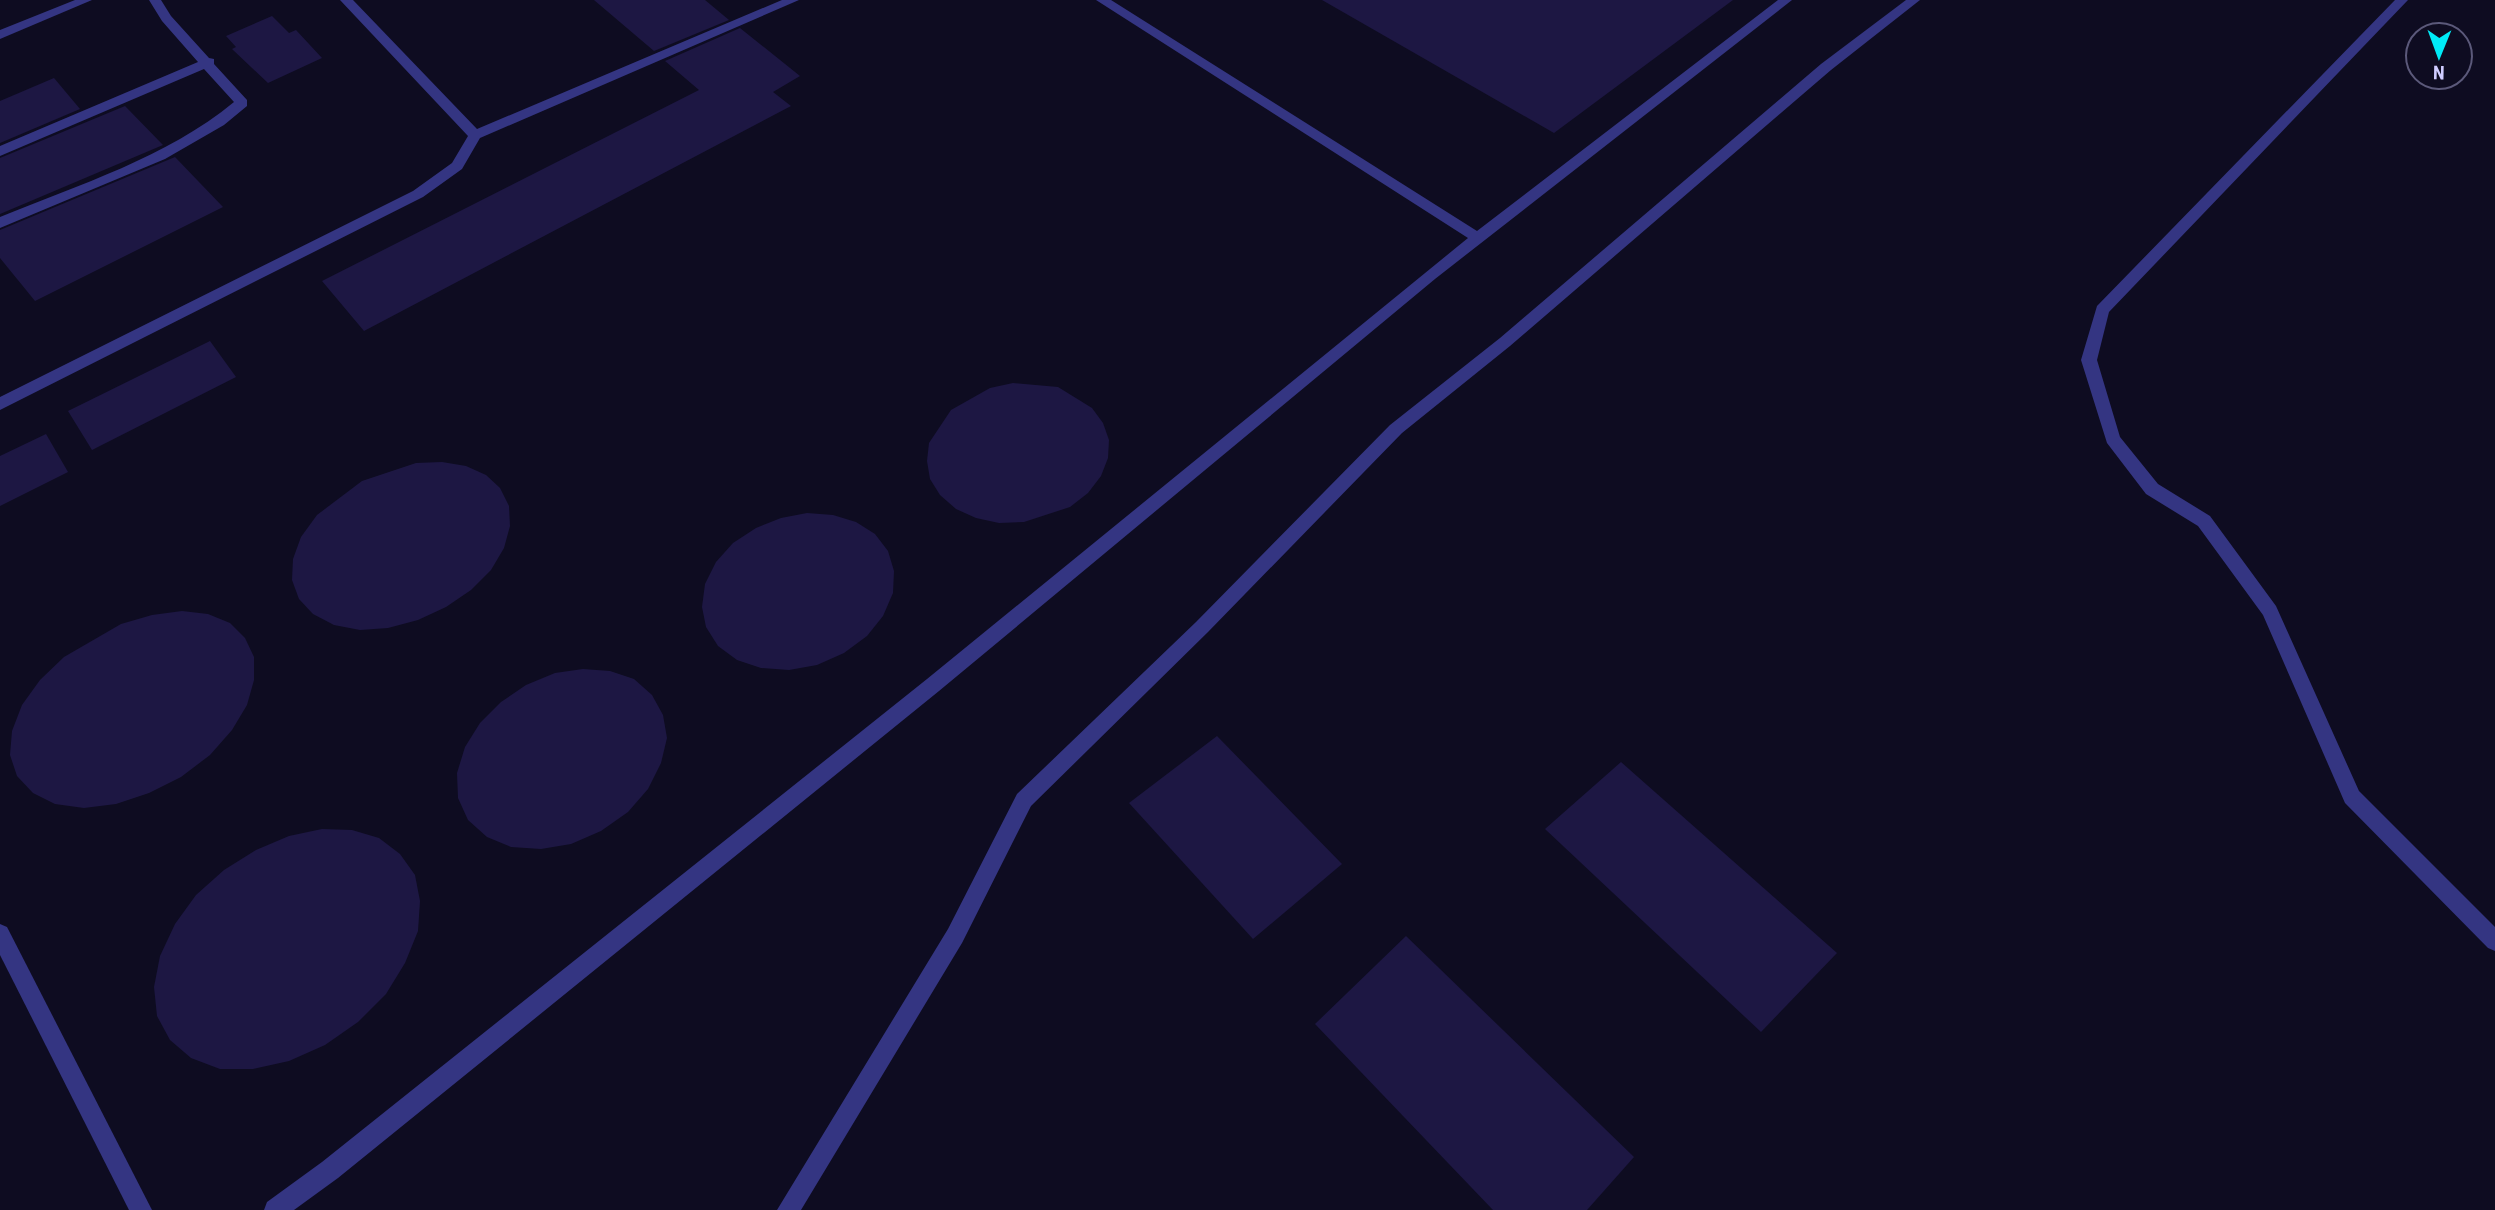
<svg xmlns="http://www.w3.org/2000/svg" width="2495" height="1210" font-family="'Roboto Condensed',sans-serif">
	<rect width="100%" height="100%" fill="#0e0c21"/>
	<g fill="#1d1743">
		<polygon points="594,0 705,0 729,20 654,51"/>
		<polygon points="1322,0 1733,0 1554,133"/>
		<polygon points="272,16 289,33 296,30 322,58 268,83 232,49 236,47 226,36"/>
		<polygon points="740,28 800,76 773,92 791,106 364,331 322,281 699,90 665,61"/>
		<polygon points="54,78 80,109 0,143 0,101"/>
		<polygon points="125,106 163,145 0,214 0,158"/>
		<polygon points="175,157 223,207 35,301 0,258 0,230"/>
		<polygon points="210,341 236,377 92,450 68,411"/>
		<polygon points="1013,383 1058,387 1092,408 1103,423 1109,440 1108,458 1101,476 1088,493 1070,507 1024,522 999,523 976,518 956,509 940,495 930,479 927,461 929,443 951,410 990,388"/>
		<polygon points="46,434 68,472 0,506 0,456"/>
		<polygon points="442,462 466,466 486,475 500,488 509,506 510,526 504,548 491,570 471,590 446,607 418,620 388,628 360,630 334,625 313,614 299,599 292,580 293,559 301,537 317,515 362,481 416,463"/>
		<polygon points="807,513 833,515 856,522 875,534 888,551 894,571 893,593 883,616 867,636 844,653 817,665 789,670 761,668 737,660 718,646 706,627 702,607 705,584 716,562 733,543 756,528 781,518"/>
		<polygon points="182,611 208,614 230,623 245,638 254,657 254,680 247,705 232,730 210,755 181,777 149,793 116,804 84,808 55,804 33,793 17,776 10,755 12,731 22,705 40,680 64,657 121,624 152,615"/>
		<polygon points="583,669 610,671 634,679 652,695 663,715 667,738 661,763 648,789 628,812 601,831 571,844 541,849 511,847 487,837 468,820 458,798 457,773 465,747 480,723 501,702 526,685 555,673"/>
		<polygon points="1217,736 1342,864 1253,939 1129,803"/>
		<polygon points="1621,762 1837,953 1761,1032 1545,829"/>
		<polygon points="322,829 352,830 379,838 400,854 415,875 420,901 418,931 405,963 386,994 358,1022 325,1045 289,1061 253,1069 220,1069 191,1058 170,1040 157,1016 154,987 160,956 175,924 196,895 224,870 256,850 289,836"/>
		<polygon points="1406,936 1634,1157 1587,1210 1493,1210 1315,1024"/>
	</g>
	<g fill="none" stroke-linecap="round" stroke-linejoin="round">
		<g fill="#343582" fill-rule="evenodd">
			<polygon points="75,0 92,0 0,39 0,30"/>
			<path d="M149,0H161L171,16L209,58L214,59V64L247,100V106L224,125L165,159L0,228V217C80,184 166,158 234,102L204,69L0,156V146L198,62L162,21Z"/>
			<polygon points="340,0 353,0 477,129 782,0 799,0 480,138 462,169 423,197 0,410 0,397 413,191 452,163 468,136"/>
			<polygon points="1096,0 1111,0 1477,231 1778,0 1792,0 1435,279 939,691 338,1178 294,1210 264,1210 267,1202 322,1162 927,679 1468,238"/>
			<polygon points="1906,0 1920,0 1831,70 1510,346 1402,433 1208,632 1031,806 962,943 801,1210 777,1210 948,929 1017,794 1196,622 1390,425 1500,338 1821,64"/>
			<polygon points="2395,0 2408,0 2109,312 2097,360 2120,437 2158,484 2210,516 2276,606 2359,791 2495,927 2495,951 2488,948 2345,803 2263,615 2198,526 2146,494 2107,443 2081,360 2097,306"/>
			<polygon points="0,924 7,927 152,1210 129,1210 0,955"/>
		</g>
	</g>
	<g transform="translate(2439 56) rotate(181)"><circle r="33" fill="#0e0c21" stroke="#5b597a" stroke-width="2"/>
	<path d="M0-5L12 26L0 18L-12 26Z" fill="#00ebf7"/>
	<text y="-10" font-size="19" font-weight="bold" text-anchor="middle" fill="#cfccff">N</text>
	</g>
</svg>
